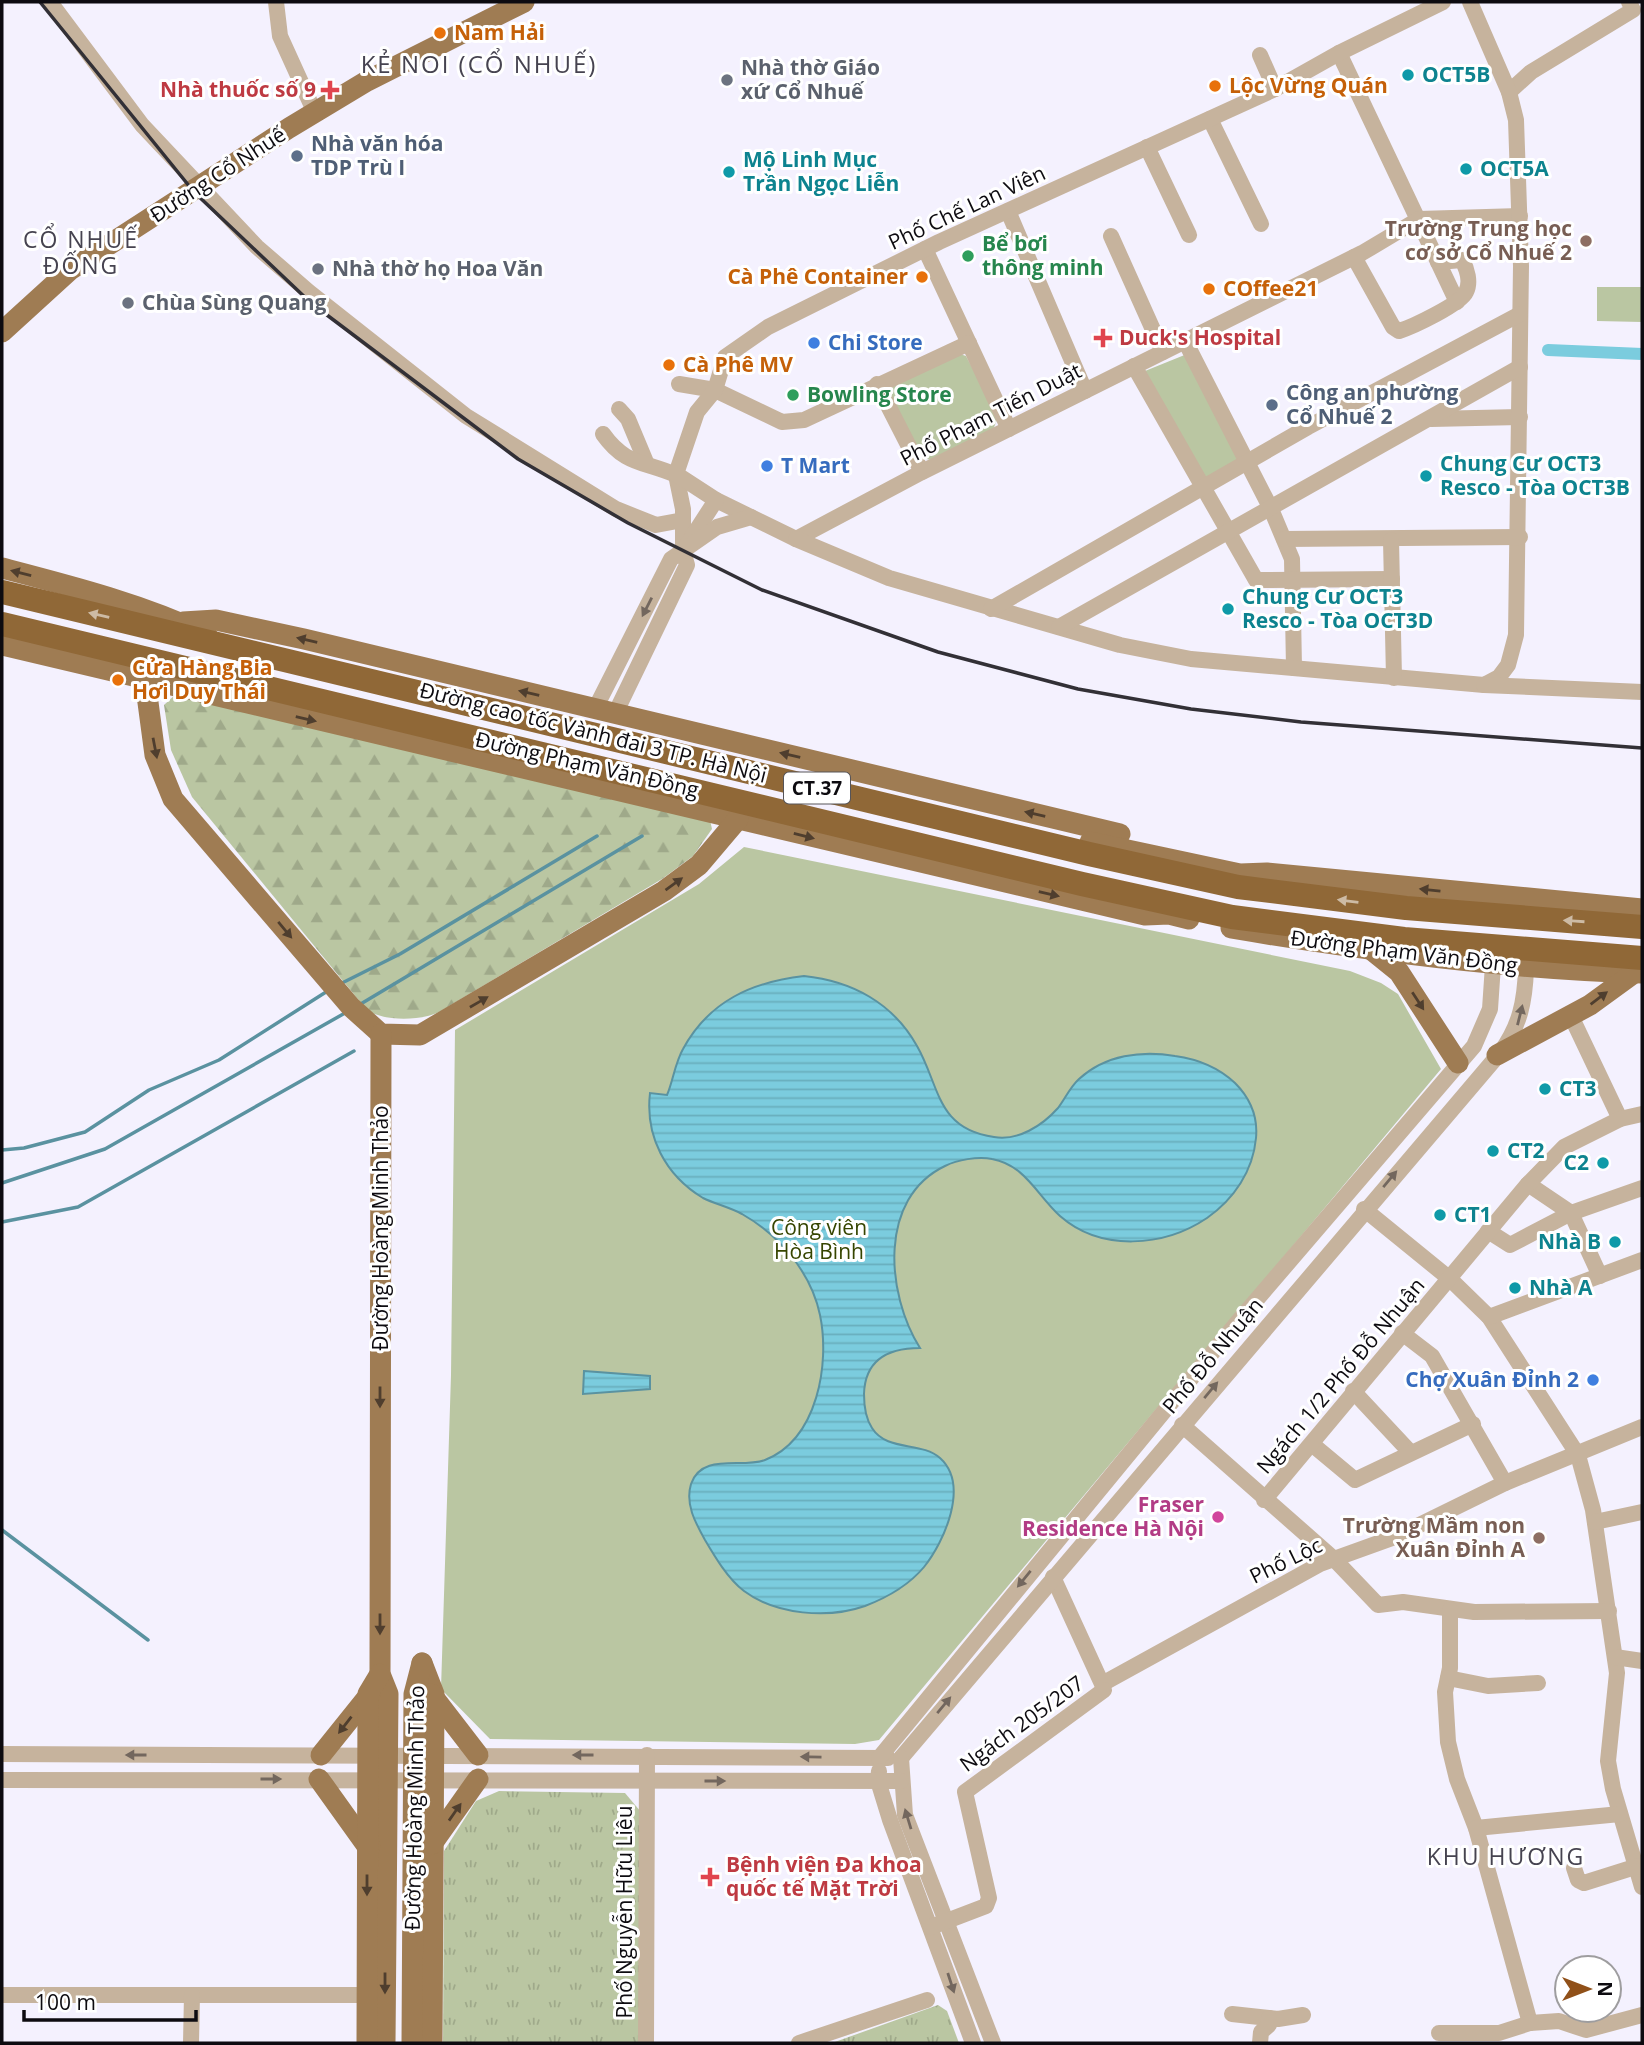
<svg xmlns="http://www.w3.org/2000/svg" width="1644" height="2045" font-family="'Open Sans',sans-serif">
	<defs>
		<pattern id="grass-tufts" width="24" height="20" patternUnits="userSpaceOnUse" patternTransform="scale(1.75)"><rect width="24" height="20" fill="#bac6a2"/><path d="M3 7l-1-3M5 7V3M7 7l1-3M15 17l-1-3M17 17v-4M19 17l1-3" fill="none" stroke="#9fa98a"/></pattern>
		<pattern id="forest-firs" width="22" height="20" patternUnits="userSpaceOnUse" patternTransform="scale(1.75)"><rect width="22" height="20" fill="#bac6a2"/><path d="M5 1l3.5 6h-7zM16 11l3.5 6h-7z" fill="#9fa98a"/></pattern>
		<pattern id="water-rules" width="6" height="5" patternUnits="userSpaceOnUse" patternTransform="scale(1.75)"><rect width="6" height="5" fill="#7bccde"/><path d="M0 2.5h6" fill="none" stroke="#69aebd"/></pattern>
	</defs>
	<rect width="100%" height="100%" fill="#f4f1fe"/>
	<g fill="url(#grass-tufts)">
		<polygon points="499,1791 625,1793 641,1812 642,2043 443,2043 444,1851 476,1801"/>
		<polygon points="938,2005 947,2011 959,2043 832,2043"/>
	</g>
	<path fill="url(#forest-firs)" d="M177,693L710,820L712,829L693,856L662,879L439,1012C421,1021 382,1022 366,1009L192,797L171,750L164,705Z"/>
	<g fill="#bac6a2">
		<polygon points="1597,287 1642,287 1642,322 1597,321"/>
		<polygon points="960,354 966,356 998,417 993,430 933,460 919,458 888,391 892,384"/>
		<polygon points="1187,354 1242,461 1204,482 1145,371"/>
		<polygon points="744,847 1350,971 1381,983 1398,994 1441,1069 879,1740 855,1744 490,1739 441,1689 451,1375 455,1030 699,884"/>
	</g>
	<g fill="url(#water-rules)" stroke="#5a92a0" stroke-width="2">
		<path d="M804,976C852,981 893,1003 917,1046C940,1086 936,1129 994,1137C1018,1141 1042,1126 1058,1108C1065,1099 1070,1087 1079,1079C1105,1055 1142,1050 1175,1056C1197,1059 1219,1068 1235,1083C1250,1098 1258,1117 1256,1138C1253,1171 1234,1199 1207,1218C1164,1247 1101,1252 1060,1216C1037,1195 1025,1165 992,1159C978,1156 957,1160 945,1166C878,1198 886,1294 920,1348C888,1348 865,1360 864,1394C864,1405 866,1419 872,1428C887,1452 921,1441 940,1458C970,1485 944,1542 924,1567C909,1585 886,1598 865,1606C828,1619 776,1615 744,1591C728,1579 715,1557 705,1540C695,1522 685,1504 691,1484C702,1452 742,1469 765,1460C818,1439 830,1363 820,1315C811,1272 779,1235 742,1214C729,1207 715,1204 703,1198C665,1175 645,1136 650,1093L667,1095C673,1081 675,1063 683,1049C709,1001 752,982 804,976Z"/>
		<polygon points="584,1371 650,1376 650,1389 583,1394"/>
	</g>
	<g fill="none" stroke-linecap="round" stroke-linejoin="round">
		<g stroke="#5a92a0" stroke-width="3.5">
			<polyline points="342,983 400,954 597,836"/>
			<polyline points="359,1005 642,836"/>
			<polyline points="2,1150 24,1148 85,1132 149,1090 219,1060 326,992"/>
			<polyline points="2,1183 105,1149 345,1013"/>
			<polyline points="2,1222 78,1207 354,1051"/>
			<polyline points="2,1530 148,1640"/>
		</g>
		<polyline stroke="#7bccde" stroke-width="12" points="1548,350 1642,354"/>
		<g stroke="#c6b39d" stroke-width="16">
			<polyline points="50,2 142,125 257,247 309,292 466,416 616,509 656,525 683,520"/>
			<polyline points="276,2 280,36 315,113"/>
			<polyline points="1339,53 1457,302"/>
			<polyline points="1260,55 1275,89"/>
			<polyline points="1509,92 1531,72 1633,10 1629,2"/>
			<polyline points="1210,119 1261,224"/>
			<polyline points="1147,147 1189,235"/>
			<polyline points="1008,211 1085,391"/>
			<polyline points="1111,236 1163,352"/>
			<polyline points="925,249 1009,429"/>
			<path d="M1354,257L1393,327L1399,331C1412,327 1461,304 1466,292C1471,282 1467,269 1462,260L1438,262"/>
			<polyline points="1185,341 1271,509 1292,559 1294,668"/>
			<polyline points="1134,366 1256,580 1392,579"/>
			<polyline points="679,384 715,390 782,422 804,420 969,343"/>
			<polyline points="877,384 922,472"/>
			<polyline points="619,409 628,419 646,462"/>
			<polyline points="1431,419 1520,417"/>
			<path d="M603,434C625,465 643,461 676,475L683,509V551L687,565L615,714"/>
			<polyline points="716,500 796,539 922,472 1362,253 1419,219 1520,216"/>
			<polyline points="796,539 889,578 1120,645 1191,659 1484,685 1499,677 1508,665 1516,635 1521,266 1516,120 1509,92 1470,2"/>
			<polyline points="1284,539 1520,537"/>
			<polyline points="1391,540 1394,678"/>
			<polyline points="683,551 716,500 676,474 697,412 715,390 725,357 768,327 939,242 1275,89 1339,53 1443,2"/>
			<polyline points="991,609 1308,427 1520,314"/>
			<polyline points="1059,627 1520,367"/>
			<polyline points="1484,685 1642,692"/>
			<polyline points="595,709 671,559 717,527 751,517"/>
			<polyline points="1571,1016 1620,1119"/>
			<polyline points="1528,1184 1571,1213 1600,1276"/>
			<polyline points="1364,1209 1450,1279 1489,1317 1578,1455 1593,1510 1617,1673 1608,1761 1613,1789 1642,1887"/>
			<polyline points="1488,1231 1510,1245 1571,1213 1642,1188"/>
			<polyline points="1489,1317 1642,1260"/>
			<polyline points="1402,1333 1432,1356 1505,1483"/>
			<polyline points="1353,1391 1410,1452"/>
			<polyline points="1182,1425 1334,1559 1378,1605 1403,1602 1474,1612 1609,1611"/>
			<polyline points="1313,1445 1355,1480 1473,1424"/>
			<polyline points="1264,1500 1528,1184 1564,1147 1620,1119 1642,1114"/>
			<polyline points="1595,1522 1642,1512"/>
			<polyline points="1053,1577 1102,1684 1320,1564 1395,1537 1505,1483 1642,1427"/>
			<polyline points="1450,1610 1450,1668 1445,1692 1448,1742 1457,1779 1476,1828 1530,2023"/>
			<polyline points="1615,1657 1642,1661"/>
			<polyline points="1448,1678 1488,1686 1538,1683"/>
			<polyline points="2,1754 888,1758"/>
			<polyline points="879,1758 1240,1319 1474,1046 1490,1009 1493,965"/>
			<path d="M901,1758L1500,1053C1520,1026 1525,1001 1526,968"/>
			<polyline points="901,1758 905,1815 993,2043"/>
			<polyline points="879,1771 878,1781 890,1820 973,2043"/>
			<polyline points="2,1780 901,1781"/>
			<polyline points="1476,1828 1620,1814"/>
			<polyline points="1574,1868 1578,1880 1584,1883 1638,1866"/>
			<polyline points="931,1927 986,1906 989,1898 965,1792 1104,1690"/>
			<polyline points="2,1995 367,1995"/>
			<polyline points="1232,2014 1278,2019 1303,2015"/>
			<polyline points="1439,2033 1499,2033 1530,2023 1559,2021 1586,2030 1642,2015"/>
			<polyline points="191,2043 192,1995"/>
			<polyline points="646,2043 647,1755"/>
			<polyline points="799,2043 927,2000"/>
			<polyline points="1260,2043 1261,2032 1269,2025 1269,2018"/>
		</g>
		<g stroke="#9f7c53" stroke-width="21">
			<polyline points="2,332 70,270 289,128 367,81 524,2"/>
			<path d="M2,568C71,586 142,604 207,635"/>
			<polyline points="183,622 216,620 304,639 1120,834"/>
			<polyline points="2,645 1145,915 1169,914 1189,919"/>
			<polyline points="145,680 155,755 173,799 351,1007 381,1034 420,1035 664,891 699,865 738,819"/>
			<polyline points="1090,842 1240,874 1267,873 1642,909"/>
			<path d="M1231,928C1367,951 1504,969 1642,973"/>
			<polyline points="1373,951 1399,972 1458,1063"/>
			<polyline points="381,1034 380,1674 388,1694 385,2043"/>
			<polyline points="1497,1055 1590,1005 1634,973"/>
			<polyline points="422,1663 434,1694 432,2043"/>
			<polyline points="431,1694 478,1755"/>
			<polyline points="321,1755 370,1694"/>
			<polyline points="319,1779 367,1846 370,1846"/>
			<polyline points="432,1844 478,1779"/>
			<polyline points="367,2043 368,1694 380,1674"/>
			<polyline points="412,2043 414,1694 422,1663"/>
		</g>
		<polyline stroke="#323036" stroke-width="3.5" points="40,2 194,192 311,303 518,459 628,523 762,590 938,652 1078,689 1191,709 1301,722 1642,748"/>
		<g stroke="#906837" stroke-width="24">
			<polyline points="2,592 1089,854 1238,887 1406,908 1642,927"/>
			<polyline points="2,624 1082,884 1232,917 1404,939 1642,958"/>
		</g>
	</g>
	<defs><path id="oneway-solid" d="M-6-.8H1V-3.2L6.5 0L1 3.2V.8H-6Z" transform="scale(1.75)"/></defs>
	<g fill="#4f3e2e">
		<use href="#oneway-solid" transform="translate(21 573) rotate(-166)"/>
		<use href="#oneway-solid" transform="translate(307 640) rotate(-167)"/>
		<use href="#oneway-solid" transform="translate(529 693) rotate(-167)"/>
		<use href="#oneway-solid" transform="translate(306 719) rotate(13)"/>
		<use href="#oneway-solid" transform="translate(155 748) rotate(79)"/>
		<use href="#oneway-solid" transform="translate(790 755) rotate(-167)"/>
		<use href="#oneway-solid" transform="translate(1035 814) rotate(-167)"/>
		<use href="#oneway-solid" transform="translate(804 836) rotate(14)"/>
		<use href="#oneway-solid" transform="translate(674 884) rotate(-36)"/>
		<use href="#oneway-solid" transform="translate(1430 890) rotate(-174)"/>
		<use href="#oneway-solid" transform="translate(1049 894) rotate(13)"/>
		<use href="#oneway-solid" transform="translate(285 930) rotate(50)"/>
		<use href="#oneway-solid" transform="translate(1599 998) rotate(-37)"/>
		<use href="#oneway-solid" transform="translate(1418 1001) rotate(57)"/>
		<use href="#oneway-solid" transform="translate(479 1002) rotate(-30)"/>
		<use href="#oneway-solid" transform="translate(380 1397) rotate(90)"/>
		<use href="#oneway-solid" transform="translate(380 1624) rotate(90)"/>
		<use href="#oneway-solid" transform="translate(345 1725) rotate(128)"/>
		<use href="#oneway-solid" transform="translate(455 1812) rotate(-55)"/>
		<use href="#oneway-solid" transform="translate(367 1885) rotate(90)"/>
		<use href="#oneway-solid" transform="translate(385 1983) rotate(90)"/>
	</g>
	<g fill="#73675e">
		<use href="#oneway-solid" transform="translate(647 607) rotate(117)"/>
		<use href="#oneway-solid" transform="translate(1520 1015) rotate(-76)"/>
		<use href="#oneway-solid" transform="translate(1390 1179) rotate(-50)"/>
		<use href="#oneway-solid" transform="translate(1211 1390) rotate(-50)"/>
		<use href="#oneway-solid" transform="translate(1024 1579) rotate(129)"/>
		<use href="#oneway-solid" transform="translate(944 1705) rotate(-50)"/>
		<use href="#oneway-solid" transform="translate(136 1755) rotate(-180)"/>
		<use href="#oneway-solid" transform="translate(583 1755) rotate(-180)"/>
		<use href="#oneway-solid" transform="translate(811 1757) rotate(-179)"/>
		<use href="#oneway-solid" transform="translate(271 1779)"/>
		<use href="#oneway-solid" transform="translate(715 1781)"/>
		<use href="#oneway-solid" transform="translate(908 1819) rotate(-107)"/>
		<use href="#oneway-solid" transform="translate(951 1983) rotate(72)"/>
	</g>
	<g fill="#cdbba5">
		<use href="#oneway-solid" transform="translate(99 615) rotate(-167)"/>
		<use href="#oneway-solid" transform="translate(1348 901) rotate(-173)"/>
		<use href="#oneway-solid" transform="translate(1574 921) rotate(-176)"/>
	</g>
	<g fill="#e8710a" stroke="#fff" stroke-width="2.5">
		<circle cx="440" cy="33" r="7"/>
		<circle cx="1215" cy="86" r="7"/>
		<circle cx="922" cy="277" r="7"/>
		<circle cx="1209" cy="289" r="7"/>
		<circle cx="669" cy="365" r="7"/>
		<circle cx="118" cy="680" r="7"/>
	</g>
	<g fill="#0f9aa8" stroke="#fff" stroke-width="2.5">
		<circle cx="1408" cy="75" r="7"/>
		<circle cx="1466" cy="169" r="7"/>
		<circle cx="729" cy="172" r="7"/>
		<circle cx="1426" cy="476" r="7"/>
		<circle cx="1228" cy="609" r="7"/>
		<circle cx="1545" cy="1089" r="7"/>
		<circle cx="1493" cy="1151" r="7"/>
		<circle cx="1603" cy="1163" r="7"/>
		<circle cx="1440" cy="1215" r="7"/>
		<circle cx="1615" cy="1242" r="7"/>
		<circle cx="1515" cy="1288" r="7"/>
	</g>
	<g fill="#6b7280" stroke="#fff" stroke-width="2.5">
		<circle cx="727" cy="80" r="7"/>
		<circle cx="318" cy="269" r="7"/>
		<circle cx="128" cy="303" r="7"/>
	</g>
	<g fill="#e0444e" stroke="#fff" stroke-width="2.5">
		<path d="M326.5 79.5h7v7h7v7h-7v7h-7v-7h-7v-7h7z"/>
		<path d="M1099.5 327.5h7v7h7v7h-7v7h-7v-7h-7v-7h7z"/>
		<path d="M706.5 1866.5h7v7h7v7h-7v7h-7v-7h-7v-7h7z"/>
	</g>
	<g fill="#5c6f8a" stroke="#fff" stroke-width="2.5">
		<circle cx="297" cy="156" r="7"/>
		<circle cx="1272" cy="405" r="7"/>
	</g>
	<g fill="#8d6e63" stroke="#fff" stroke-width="2.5">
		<circle cx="1586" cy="241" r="7"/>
		<circle cx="1539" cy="1538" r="7"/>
	</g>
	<g fill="#2e9e5b" stroke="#fff" stroke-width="2.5">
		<circle cx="968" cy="256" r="7"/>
		<circle cx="793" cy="395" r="7"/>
	</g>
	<g fill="#3f7fe0" stroke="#fff" stroke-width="2.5">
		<circle cx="814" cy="343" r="7"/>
		<circle cx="767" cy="466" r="7"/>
		<circle cx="1593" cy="1380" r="7"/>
	</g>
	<circle fill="#d1479c" stroke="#fff" stroke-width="2.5" cx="1218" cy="1517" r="7"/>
	<g text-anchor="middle" stroke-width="6" stroke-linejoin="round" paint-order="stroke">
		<rect fill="#fff" stroke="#565458" stroke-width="2" x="784" y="772.5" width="66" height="31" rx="5"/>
		<g font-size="19" font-weight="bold" fill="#0d0b10">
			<text x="817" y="795">CT.37</text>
		</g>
		<g font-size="21" font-weight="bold" fill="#c56008" stroke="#fff" text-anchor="start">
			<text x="454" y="40">Nam Hải</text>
			<text x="1229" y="93">Lộc Vừng Quán</text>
			<text x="908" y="284" text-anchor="end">Cà Phê Container</text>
			<text x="1223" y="296">COffee21</text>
			<text x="683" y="372">Cà Phê MV</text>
			<text x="132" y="675">Cửa Hàng Bia<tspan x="132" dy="24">Hơi Duy Thái</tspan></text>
		</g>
		<g font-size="21" font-weight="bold" fill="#5b616d" stroke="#fff" text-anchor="start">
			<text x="741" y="75">Nhà thờ Giáo<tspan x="741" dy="24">xứ Cổ Nhuế</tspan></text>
			<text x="332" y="276">Nhà thờ họ Hoa Văn</text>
			<text x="142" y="310">Chùa Sùng Quang</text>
		</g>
		<g font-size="21" font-weight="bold" fill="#0d838f" stroke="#fff" text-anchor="start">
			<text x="1422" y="82">OCT5B</text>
			<text x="743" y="167">Mộ Linh Mục<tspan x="743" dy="24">Trần Ngọc Liễn</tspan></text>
			<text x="1480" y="176">OCT5A</text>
			<text x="1440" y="471">Chung Cư OCT3<tspan x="1440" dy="24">Resco - Tòa OCT3B</tspan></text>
			<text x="1242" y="604">Chung Cư OCT3<tspan x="1242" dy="24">Resco - Tòa OCT3D</tspan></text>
			<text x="1559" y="1096">CT3</text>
			<text x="1507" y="1158">CT2</text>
			<text x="1589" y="1170" text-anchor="end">C2</text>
			<text x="1454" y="1222">CT1</text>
			<text x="1601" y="1249" text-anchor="end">Nhà B</text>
			<text x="1529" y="1295">Nhà A</text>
		</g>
		<g font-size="21" font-weight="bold" fill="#be3a42" stroke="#fff" text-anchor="start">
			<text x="316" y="97" text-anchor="end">Nhà thuốc số 9</text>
			<text x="1119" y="345">Duck's Hospital</text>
			<text x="726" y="1872">Bệnh viện Đa khoa<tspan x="726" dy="24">quốc tế Mặt Trời</tspan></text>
		</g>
		<g font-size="21" font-weight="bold" fill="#4e5e75" stroke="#fff" text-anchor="start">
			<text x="311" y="151">Nhà văn hóa<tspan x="311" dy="24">TDP Trù I</tspan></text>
			<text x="1286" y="400">Công an phường<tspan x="1286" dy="24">Cổ Nhuế 2</tspan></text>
		</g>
		<g font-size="21" fill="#0d0b10" stroke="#fff">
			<text transform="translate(218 175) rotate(-33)" y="7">Đường Cổ Nhuế</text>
			<text transform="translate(967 208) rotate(-25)" y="7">Phố Chế Lan Viên</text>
			<text transform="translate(991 415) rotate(-27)" y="7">Phố Phạm Tiến Duật</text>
			<text transform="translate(593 733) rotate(14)" y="7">Đường cao tốc Vành đai 3 TP. Hà Nội</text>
			<text transform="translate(587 765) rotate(13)" y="7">Đường Phạm Văn Đồng</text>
			<text transform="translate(1404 952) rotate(7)" y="7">Đường Phạm Văn Đồng</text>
			<text transform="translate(381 1228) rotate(-90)" y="7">Đường Hoàng Minh Thảo</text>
			<text transform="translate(1213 1356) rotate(-50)" y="7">Phố Đỗ Nhuận</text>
			<text transform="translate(1341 1376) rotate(-50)" y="7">Ngách 1/2 Phố Đỗ Nhuận</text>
			<text transform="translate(1286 1561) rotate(-26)" y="7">Phố Lộc</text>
			<text transform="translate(1022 1724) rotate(-36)" y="7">Ngách 205/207</text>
			<text transform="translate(415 1808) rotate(-89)" y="7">Đường Hoàng Minh Thảo</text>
			<text transform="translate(625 1912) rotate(-90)" y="7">Phố Nguyễn Hữu Liêu</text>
		</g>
		<g font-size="21" font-weight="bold" fill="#785e54" stroke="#fff" text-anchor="end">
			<text x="1572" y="236">Trường Trung học<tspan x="1572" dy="24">cơ sở Cổ Nhuế 2</tspan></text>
			<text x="1525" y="1533">Trường Mầm non<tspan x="1525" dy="24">Xuân Đỉnh A</tspan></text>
		</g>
		<g font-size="21" font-weight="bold" fill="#27864d" stroke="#fff" text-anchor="start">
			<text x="982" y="251">Bể bơi<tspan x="982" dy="24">thông minh</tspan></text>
			<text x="807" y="402">Bowling Store</text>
		</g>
		<g font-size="21" font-weight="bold" fill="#366cbe" stroke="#fff" text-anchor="start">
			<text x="828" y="350">Chi Store</text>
			<text x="781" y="473">T Mart</text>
			<text x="1579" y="1387" text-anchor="end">Chợ Xuân Đỉnh 2</text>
		</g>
		<g font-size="21" fill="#364500" stroke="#fff">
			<text x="819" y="1235">Công viên<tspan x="819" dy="24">Hòa Bình</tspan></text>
		</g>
		<g font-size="21" font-weight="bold" fill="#b23c85" stroke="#fff" text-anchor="end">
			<text x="1204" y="1512">Fraser<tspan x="1204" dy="24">Residence Hà Nội</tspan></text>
		</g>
		<g font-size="23" letter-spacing="2" fill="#464350" stroke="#fff">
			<text x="81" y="248">CỔ NHUẾ<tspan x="81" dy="26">ĐỐNG</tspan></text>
			<text x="1506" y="1865">KHU HƯƠNG</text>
		</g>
		<g font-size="24" letter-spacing="2" fill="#464350" stroke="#fff">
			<text x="479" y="73">KẺ NOI (CỔ NHUẾ)</text>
		</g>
	</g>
	<rect width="1644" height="2045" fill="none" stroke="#0d0b10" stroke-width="7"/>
	<g transform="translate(1588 1989) rotate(90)"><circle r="33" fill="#ffffff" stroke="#9e9d9f" stroke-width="2"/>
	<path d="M0-5L12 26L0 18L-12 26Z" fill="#905019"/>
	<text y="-10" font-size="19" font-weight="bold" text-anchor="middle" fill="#0d0b10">N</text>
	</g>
	<path d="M24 2010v10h172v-10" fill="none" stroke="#0d0b10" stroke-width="3.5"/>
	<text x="35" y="2010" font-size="21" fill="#0d0b10" stroke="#ffffff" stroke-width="5" paint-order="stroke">100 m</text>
</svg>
